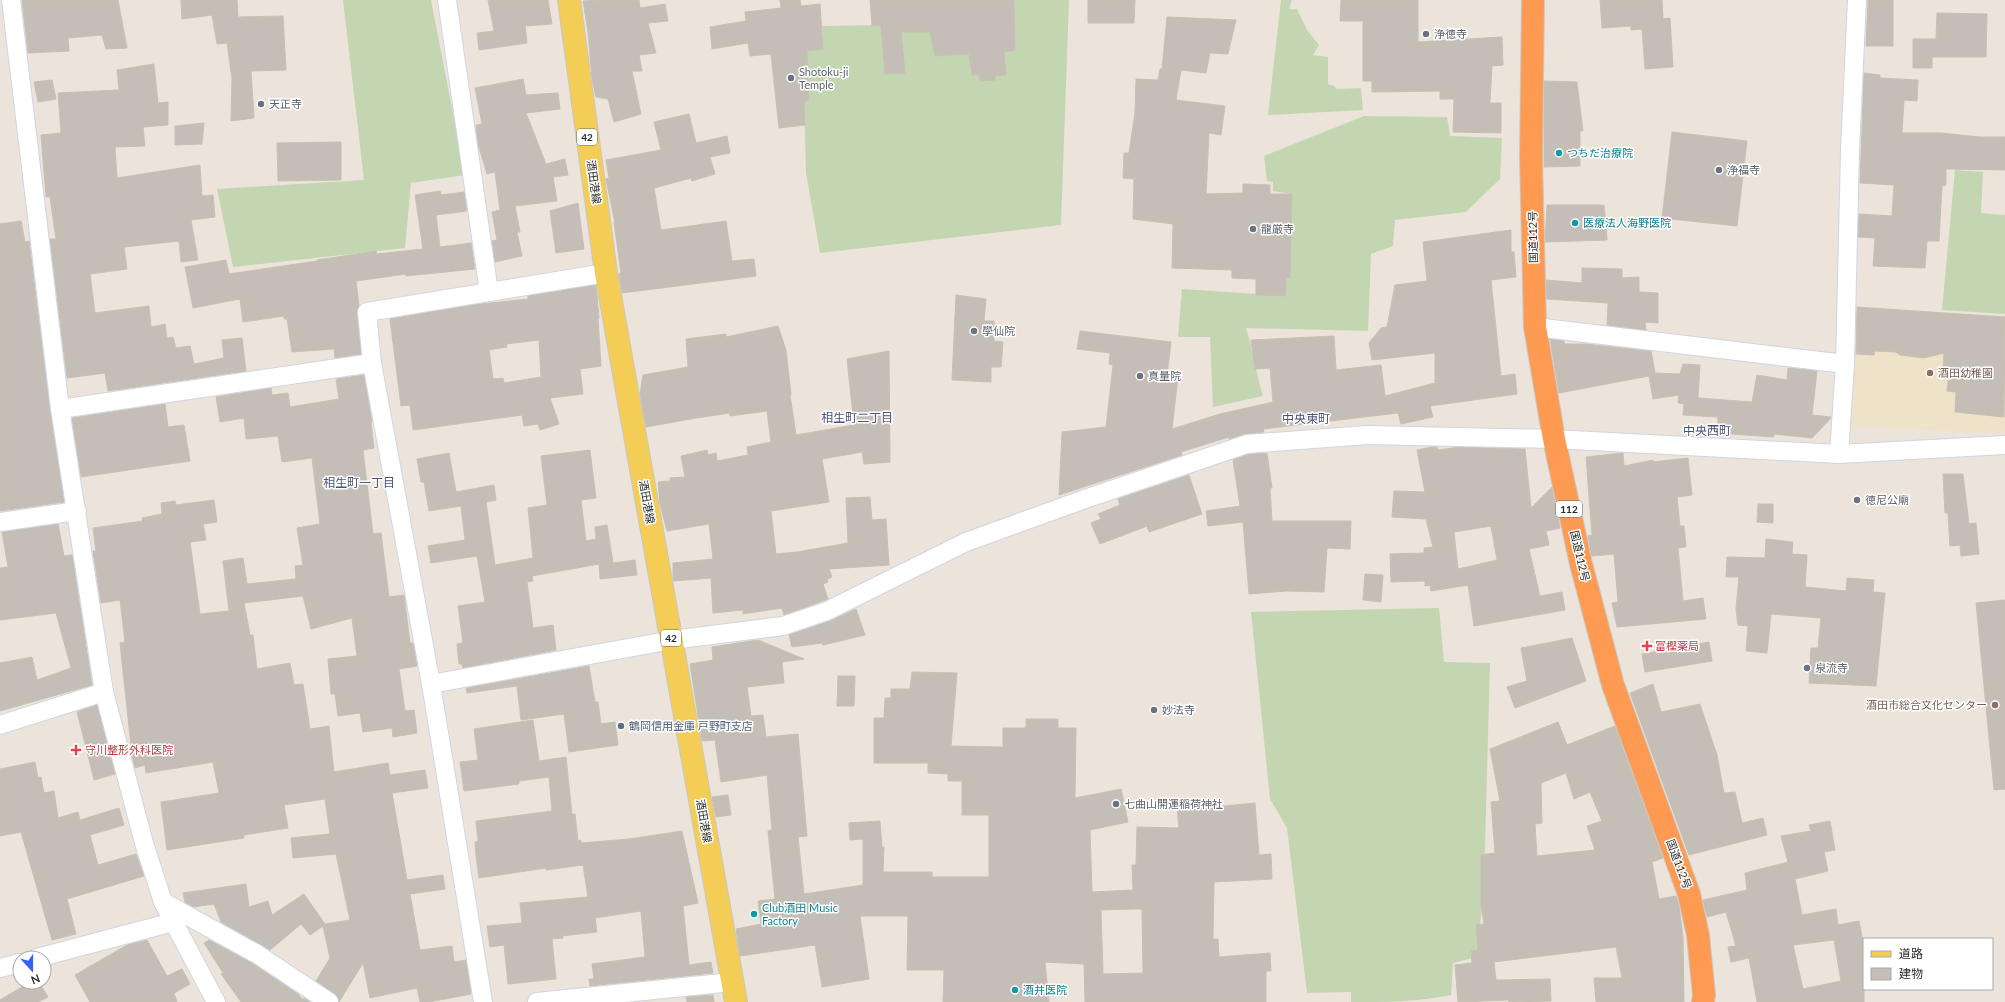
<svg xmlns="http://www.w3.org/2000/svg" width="2005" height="1002" font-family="Lato,'Noto Sans JP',sans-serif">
	<rect width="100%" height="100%" fill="#ece4db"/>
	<polygon fill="#eee2c9" points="1858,307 2005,318 2005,433 1851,427"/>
	<g fill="#c4d6b1">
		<polygon points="343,0 431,0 465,175 411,183 405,248 233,267 217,189 364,180"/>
		<polygon points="1014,0 1069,0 1061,225 820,253 806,173 804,102 809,100 807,51 823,49 822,26 881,25 886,74 905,73 901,32 930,32 935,56 969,54 972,75 979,75 980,81 995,79 995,76 1006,75 1004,52 1015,50"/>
		<polygon points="1281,0 1292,0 1289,9 1297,9 1307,30 1319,45 1313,55 1328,57 1328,84 1334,86 1337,89 1361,88 1363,110 1268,115"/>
		<path d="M1364,116L1447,117L1450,136L1502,138L1500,179L1466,212L1395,220L1393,246L1371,254L1368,331L1246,328C1253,350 1256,374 1263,396L1213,407L1210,337H1178L1182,289L1285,296L1286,278H1290L1292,194L1273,191V182L1267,181L1264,156Z"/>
		<polygon points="1955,170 1983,172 1981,213 2005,215 2005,314 1942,310"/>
		<path d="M1439,608L1444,662L1490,663L1484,884L1477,957L1453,963L1451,995C1417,1002 1385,1002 1351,1002V992L1307,993L1287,828L1270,799L1251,612Z"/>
	</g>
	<g fill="#c4beb7" stroke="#c7c0b4" fill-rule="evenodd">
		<polygon points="22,0 118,0 127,48 106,49 102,35 68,38 69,51 28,53"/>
		<polygon points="181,0 237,0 238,17 283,16 286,70 251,71 254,118 231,121 232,79 227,43 217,44 212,15 182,19"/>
		<polygon points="488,0 548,0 552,24 525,26 527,43 479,50 477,33 494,31"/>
		<polygon points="597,0 639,0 640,8 665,4 668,21 648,23 656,53 639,55 642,71 632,71 641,114 614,122 608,99 596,97 592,79 588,32 583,1"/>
		<polygon points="780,0 800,0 801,6 820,4 823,49 807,51 809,100 804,102 805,125 779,128 771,54 750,56 748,43 712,49 710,27 746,21 745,12 781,8"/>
		<polygon points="870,0 1014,0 1015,50 1004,52 1006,75 995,76 995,80 980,81 979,75 972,75 969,54 935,56 930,32 901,32 905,73 885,74 881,25 872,26"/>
		<polygon points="1088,0 1135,0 1134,23 1088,23"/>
		<polygon points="1341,0 1418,0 1418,42 1502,37 1503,65 1492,66 1490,103 1501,103 1501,133 1453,132 1454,99 1440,99 1440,91 1372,92 1372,81 1363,81 1363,21 1340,21"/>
		<polygon points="1600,0 1662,0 1663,19 1670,18 1673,67 1645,69 1642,29 1631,30 1631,26 1602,28"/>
		<polygon points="1868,0 1893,0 1893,46 1866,46"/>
		<polygon points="1937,13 1987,14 1986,57 1932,57 1932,68 1913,68 1913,39 1936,39"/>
		<polygon points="1167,17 1236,20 1228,54 1210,53 1206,73 1181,70 1176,100 1225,106 1221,135 1209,133 1206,194 1243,193 1243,184 1270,185 1270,194 1292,194 1290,278 1286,278 1285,296 1256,295 1256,279 1232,278 1232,270 1172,268 1173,224 1133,219 1134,179 1123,178 1124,153 1129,153 1135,113 1136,79 1158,80 1160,69 1162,69"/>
		<polygon points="154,64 158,103 168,102 168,125 143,127 145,146 115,147 117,178 200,165 202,196 213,195 215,217 191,220 198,260 181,262 179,241 124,247 127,269 90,274 95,313 149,306 151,327 165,324 167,338 173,337 176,348 190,346 194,364 224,358 222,340 242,338 246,371 108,391 105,373 67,378 50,239 56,239 50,197 46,197 41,135 61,133 58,93 119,90 117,70"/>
		<polygon points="1864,73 1880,75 1880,78 1918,80 1917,101 1904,100 1902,133 1941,133 1980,137 2005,137 2005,170 1946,169 1946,185 1942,186 1939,241 1927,241 1925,268 1873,266 1875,238 1858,237 1859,214 1892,216 1894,185 1860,183"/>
		<polygon points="523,79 526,95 558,93 560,109 526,113 546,164 565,159 568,175 553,177 557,201 515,206 520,232 517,232 522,256 495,262 492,241 497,240 492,212 500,210 495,172 487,174 478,144 476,125 482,124 475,88"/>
		<polygon points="52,80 56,99 38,102 34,82"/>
		<polygon points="1544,81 1577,82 1583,131 1580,131 1580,166 1544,167"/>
		<polygon points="689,114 696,143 727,136 730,153 710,157 715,174 692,181 691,178 654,188 661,230 726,221 732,261 754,259 756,276 622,293 619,274 621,273 614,223 615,223 606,179 609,178 606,160 661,150 654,122"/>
		<polygon points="204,123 202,144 175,145 175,126"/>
		<polygon points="1672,132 1747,141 1737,226 1662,218"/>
		<polygon points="341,142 341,180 278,181 277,143"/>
		<polygon points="440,191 441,195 464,192 467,211 436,215 440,247 471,243 475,269 406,276 406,274 356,281 359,306 357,313 361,354 335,358 334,349 292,352 287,319 284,319 284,316 243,322 240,299 193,308 185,267 226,260 229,274 317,261 317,260 376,251 377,254 423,249 415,195"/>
		<polygon points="578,203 584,249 556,253 550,211"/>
		<polygon points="1547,205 1604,205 1607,240 1545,242"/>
		<polygon points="21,221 25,242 29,241 50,410 64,502 0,511 0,224"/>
		<polygon points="1511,230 1511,252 1514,252 1516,277 1491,280 1501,376 1515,374 1517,394 1430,406 1433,417 1401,424 1398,413 1263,429 1264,432 1246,434 1229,439 1229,437 1184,451 1181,452 1182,455 1059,495 1062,432 1106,427 1113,365 1109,364 1110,353 1077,349 1080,331 1171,342 1167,376 1178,377 1172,429 1220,414 1273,402 1270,368 1255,369 1251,340 1334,336 1336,370 1381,365 1385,396 1435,383 1435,353 1372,360 1369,343 1381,328 1387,327 1395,285 1427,281 1423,242"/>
		<polygon points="1582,268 1622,269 1622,278 1639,277 1639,292 1658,293 1658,323 1645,322 1646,330 1607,325 1608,303 1547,299 1546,280 1582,283"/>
		<path d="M596,285L599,318H598L601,366L580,369L583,394L550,398L559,424L540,430L538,424L524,426L522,415L413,430L410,405L401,406L390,319L472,305L528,299V296ZM539,340L541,377L504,383L503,378L493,379L489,350L507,347L506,344Z"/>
		<polygon points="956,295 986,299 984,321 994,321 994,341 1003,342 1001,367 991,367 991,382 952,380"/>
		<polygon points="1857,307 2005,317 2004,417 1955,412 1956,392 1947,391 1949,372 1943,371 1944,353 1924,358 1900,355 1896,352 1875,351 1874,355 1856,354"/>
		<polygon points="778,326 786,350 791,395 790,395 796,435 854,425 847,359 889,351 890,462 864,464 862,452 822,459 829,502 771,511 776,554 797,552 848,543 846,498 870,497 872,520 886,519 889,565 829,569 832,577 827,579 828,582 823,584 828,599 784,615 782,608 743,614 743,610 713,613 711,578 674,581 673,577 673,563 713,559 709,524 667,531 660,504 658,482 670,481 670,478 685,477 681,456 707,450 708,455 716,453 717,461 748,455 747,447 771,442 767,411 730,416 730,413 696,418 646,427 640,394 643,375 688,367 686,339 726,334 726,337"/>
		<polygon points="1550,339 1564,341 1565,344 1585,344 1651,351 1655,373 1680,374 1683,364 1700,365 1698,398 1752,402 1757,375 1787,380 1788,368 1817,371 1812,415 1831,417 1831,418 1812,438 1774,434 1774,437 1717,433 1718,417 1683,415 1684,404 1678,403 1679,395 1653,399 1649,376 1559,393"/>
		<polygon points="364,375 372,422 371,423 374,448 363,450 373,534 381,533 389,597 404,595 410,643 413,643 417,666 399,669 405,711 414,710 417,733 393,737 392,728 363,732 360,713 338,716 335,694 331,694 328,659 357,656 352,618 311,629 303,596 244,603 250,635 253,635 257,669 290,663 294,685 303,684 310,729 329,726 334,772 388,763 390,775 425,770 428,788 392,793 407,880 443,875 445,889 410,894 420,950 452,946 454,962 466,960 471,994 429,1002 420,1002 417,988 370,998 363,963 339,1002 335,994 316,981 330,958 323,926 310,935 301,924 270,950 221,922 214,904 193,907 185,902 183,893 246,884 249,907 268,901 272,915 304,894 325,924 350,920 336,854 293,858 291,838 330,834 325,799 284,805 288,828 244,835 244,838 167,850 161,802 219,793 213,762 146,773 145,765 135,768 132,756 120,643 125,642 120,600 101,603 93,551 96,551 93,528 143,521 142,518 162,514 161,503 175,501 176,505 214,500 217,522 203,524 206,540 190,542 200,614 229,611 223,561 243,558 247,584 296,579 295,566 303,565 297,528 320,524 312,458 282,462 278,436 246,439 244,418 220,422 216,397 271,388 272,395 288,393 290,407 339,399 336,379"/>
		<polygon points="165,404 168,427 184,425 190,461 81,477 72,418"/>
		<path d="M1432,447H1437L1438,450L1459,447L1525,449L1531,508L1552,487L1560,528L1546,531L1549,545L1529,549L1540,596L1562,592L1565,610L1474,626L1468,585L1431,591L1430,585L1425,586V581L1391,582L1390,554L1424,553V548L1433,547L1426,519L1392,517L1394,491L1425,492L1417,450ZM1491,526L1497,560L1458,569L1454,532Z"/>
		<polygon points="590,450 596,498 581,500 586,541 596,539 595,527 607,525 613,563 635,560 637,575 600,579 599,564 532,576 533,581 527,582 533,628 553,625 556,650 463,668 462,664 459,664 457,644 463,643 458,606 485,602 477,556 431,563 428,546 465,540 461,506 429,511 424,482 421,482 417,459 449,453 456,492 494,485 496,500 486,502 495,565 533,558 528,508 547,505 541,456"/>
		<polygon points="1267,453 1272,488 1270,488 1272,521 1351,521 1350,549 1327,548 1324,592 1287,591 1249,594 1243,522 1208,526 1206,511 1240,506 1233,460 1249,454"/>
		<polygon points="1623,453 1624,466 1653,460 1653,462 1688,458 1692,495 1677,497 1680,526 1684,526 1686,547 1678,548 1683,601 1703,598 1706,619 1617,627 1612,603 1618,602 1614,554 1592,556 1588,536 1592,535 1586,457"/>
		<polygon points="1943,474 1963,474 1969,524 1976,523 1979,554 1961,556 1960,545 1950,546 1948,513 1945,513"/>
		<polygon points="1189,475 1202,514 1149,532 1147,526 1100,544 1091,523 1101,519 1098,514 1120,505 1118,499"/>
		<polygon points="1758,504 1773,504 1773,523 1757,522"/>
		<polygon points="58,524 64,556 72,555 92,685 0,711 0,663 32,657 37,680 71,668 56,613 0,620 0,568 8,567 2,532"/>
		<polygon points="1766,539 1793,542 1792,554 1807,555 1805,587 1846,591 1847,578 1874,580 1873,592 1885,593 1876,686 1809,683 1811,648 1818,648 1821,618 1771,614 1767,653 1746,651 1748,626 1738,625 1736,609 1739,577 1726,577 1727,557 1765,558"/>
		<polygon points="1365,574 1383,575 1381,602 1363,600"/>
		<polygon points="2005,600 2005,789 1994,790 1976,603"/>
		<polygon points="856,609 865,635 823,645 822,643 792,647 789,635 830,621"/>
		<polygon points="1572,638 1586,681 1515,708 1507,687 1527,681 1521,648"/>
		<path d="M758,640L804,659L782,662L784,683L747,687L751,716L763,715L766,737L798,734L807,836L798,837L804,894L863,885V839L850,840L849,823L880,821L882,847H884L883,872H932V877H989V815H962V781H948V774L928,773V763H874V718H884L885,698H891V689H910L912,672L957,673L951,746L1003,747V728H1026V719H1058V728H1076L1075,798L1121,789L1128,822L1090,830L1092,892L1133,890L1132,865H1136L1137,827L1179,828L1177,807L1202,805L1203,808L1255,803L1259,855L1271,854L1272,879L1214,882L1213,939H1218L1219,957L1270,953L1271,971H1266V1002H1085L1084,964L1045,962L1049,1002H943L944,970H907L908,916H860L869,979L822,987L815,945L740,956L736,929L761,924L758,901L775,899L768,831L772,830L767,775L721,782L715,740L702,741L690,664L713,660L712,647ZM1133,909H1142L1143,973L1103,974L1101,910Z"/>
		<polygon points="1709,642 1712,661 1645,672 1642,654"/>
		<polygon points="589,666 595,702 598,702 601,724 615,722 618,745 569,752 564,714 521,720 517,686 467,693 466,688"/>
		<polygon points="838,676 855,676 854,706 837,706"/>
		<polygon points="1653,684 1661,712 1700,704 1717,755 1724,793 1735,792 1742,823 1763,818 1767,835 1689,855 1630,693"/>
		<polygon points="97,705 115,774 94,780 77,712"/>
		<polygon points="533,720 539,761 566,757 572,814 575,814 578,841 581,840 581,843 629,839 682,831 698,903 683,906 689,965 711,962 713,973 590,986 589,979 594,979 592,964 645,957 641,911 595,918 597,932 562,936 563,938 552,939 556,979 508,984 504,945 490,947 487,926 522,923 520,903 588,897 583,865 546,870 546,868 479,878 476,856 475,842 478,841 476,821 552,811 549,777 519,781 519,784 464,791 460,762 478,760 474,729"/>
		<path d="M1558,722L1567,745L1615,726L1663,858L1652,862L1659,899L1676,896L1679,906L1683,937L1684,1002H1596L1594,978H1622L1616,947L1494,962L1496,980L1550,979L1551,1001L1509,1002L1508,1000L1458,1002L1455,965L1472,963L1471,951L1478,950L1476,925L1484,924L1481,905V855L1495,853L1491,802L1500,801L1490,749ZM1566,773L1574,799L1590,792L1602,821L1587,826L1595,850L1537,856L1535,824L1542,823L1541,783Z"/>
		<polygon points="35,762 38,778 41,777 44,793 54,791 58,818 78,812 80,820 119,808 124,825 90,835 98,865 136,854 144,876 67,899 76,934 52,940 21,832 0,836 0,769"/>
		<polygon points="728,795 731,815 716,817 712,797"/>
		<path d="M1830,821L1835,850L1824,852L1828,871L1795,879L1802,915L1836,909L1838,925L1859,921L1864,946V1002H1757L1749,958L1731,962L1728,947L1736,946L1726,912L1707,917L1703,900L1747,890L1745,873L1788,862L1781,836L1811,831L1809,825ZM1834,940L1841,981L1803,989L1793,945Z"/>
		<polygon points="147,940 167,976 182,969 190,984 174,993 177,1002 90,1002 75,975 127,945"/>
		<polygon points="209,940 252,963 298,994 303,1000 304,998 310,1002 241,1002 221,974 223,973 204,943"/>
		<polygon points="30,982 39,982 48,997 38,1002 0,1002 0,1000"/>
		<polygon points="713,995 714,1002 687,1002 686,997"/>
	</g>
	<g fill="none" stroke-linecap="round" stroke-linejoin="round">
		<defs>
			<g id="street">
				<polyline points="11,0 60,409 104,692 144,843 163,902 216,1002"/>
				<polyline points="447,0 489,292"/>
				<polyline points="1535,327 1845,364"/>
				<polyline points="60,409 372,363"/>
				<polyline points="1839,454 1845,364 1850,150 1857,0"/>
				<polyline points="0,522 77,511"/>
				<polyline points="431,684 672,640 783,626 827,611 966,542 1085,499 1247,444 1367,435 1554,439 1839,454 2005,445"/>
				<polyline points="0,725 104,692"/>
				<polyline points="163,902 257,954 329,1002"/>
				<polyline points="37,958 173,922"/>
				<polyline points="0,968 20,963"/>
				<polyline points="483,1002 431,684 372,363 367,312 606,273"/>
				<polyline points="537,1002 732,982"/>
			</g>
			<polyline id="primary" points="569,0 606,273 736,1002"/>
			<polyline id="highway" points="1533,0 1531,158 1535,327 1554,439 1581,564 1613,685 1689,894 1698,935 1704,995 1703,1002"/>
		</defs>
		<use href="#street" stroke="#d0d4e3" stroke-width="20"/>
		<use href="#primary" stroke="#c7c7c7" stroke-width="24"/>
		<use href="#highway" stroke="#c7c7c7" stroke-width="24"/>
		<use href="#street" stroke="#fff" stroke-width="18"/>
		<use href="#primary" stroke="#f4cd57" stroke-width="22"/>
		<use href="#highway" stroke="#ff9a53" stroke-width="22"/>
	</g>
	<g fill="#6b7280" stroke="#fff" stroke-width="1.5">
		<circle cx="1426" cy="34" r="4"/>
		<circle cx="791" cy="78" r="4"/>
		<circle cx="261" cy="104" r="4"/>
		<circle cx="1719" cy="170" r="4"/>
		<circle cx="1253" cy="229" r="4"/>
		<circle cx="974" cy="331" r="4"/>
		<circle cx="1140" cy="376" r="4"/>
		<circle cx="1857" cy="500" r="4"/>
		<circle cx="1807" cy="668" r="4"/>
		<circle cx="1154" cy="710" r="4"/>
		<circle cx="1116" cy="804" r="4"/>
	</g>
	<g fill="#0f9aa8" stroke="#fff" stroke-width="1.5">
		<circle cx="1559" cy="153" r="4"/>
		<circle cx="1575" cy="223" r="4"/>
		<circle cx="754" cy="914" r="4"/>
		<circle cx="1015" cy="990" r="4"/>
	</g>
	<g fill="#8d6e63" stroke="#fff" stroke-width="1.5">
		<circle cx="1930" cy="373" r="4"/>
		<circle cx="1995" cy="705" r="4"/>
	</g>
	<g fill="#e0444e" stroke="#fff" stroke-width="1.5">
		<path d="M1645 640h4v4h4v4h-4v4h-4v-4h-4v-4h4z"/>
		<path d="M74 744h4v4h4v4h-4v4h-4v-4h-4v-4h4z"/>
	</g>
	<circle fill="#5c6f8a" stroke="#fff" stroke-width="1.5" cx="621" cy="726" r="4"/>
	<g text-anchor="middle" stroke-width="3" stroke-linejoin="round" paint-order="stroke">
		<g fill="#fff" stroke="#696969" stroke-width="1">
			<rect x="577" y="129" width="20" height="16" rx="3"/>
			<rect x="1556" y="501" width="26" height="16" rx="3"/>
			<rect x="661" y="630" width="20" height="16" rx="3"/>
		</g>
		<g font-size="10" font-weight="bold" fill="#292929">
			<text x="587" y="141">42</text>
			<text x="1569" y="513">112</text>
			<text x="671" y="642">42</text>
		</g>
		<g font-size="11" fill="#5b616d" stroke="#fff" text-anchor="start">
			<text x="1434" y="38">浄徳寺</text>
			<text x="799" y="76">Shotoku-ji<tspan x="799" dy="13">Temple</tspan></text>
			<text x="269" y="108">天正寺</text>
			<text x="1727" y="174">浄福寺</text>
			<text x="1261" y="233">龍厳寺</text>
			<text x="982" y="335">學仙院</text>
			<text x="1148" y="380">真量院</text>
			<text x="1865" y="504">徳尼公廟</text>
			<text x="1815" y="672">泉流寺</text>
			<text x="1162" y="714">妙法寺</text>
			<text x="1124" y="808">七曲山開運稲荷神社</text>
		</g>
		<g font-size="11" fill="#0d838f" stroke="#fff" text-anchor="start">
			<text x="1567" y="157">つちだ治療院</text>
			<text x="1583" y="227">医療法人海野医院</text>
			<text x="762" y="912">Club酒田 Music<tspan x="762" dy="13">Factory</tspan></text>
			<text x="1023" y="994">酒井医院</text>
		</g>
		<g font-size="11" fill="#292929" stroke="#fff">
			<text transform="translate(594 182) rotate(82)" y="4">酒田港線</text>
			<text transform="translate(1533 237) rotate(-91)" y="4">国道112号</text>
			<text transform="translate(647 502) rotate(80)" y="4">酒田港線</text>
			<text transform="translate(1580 556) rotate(77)" y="4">国道112号</text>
			<text transform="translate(704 821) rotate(80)" y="4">酒田港線</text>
			<text transform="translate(1679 864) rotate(70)" y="4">国道112号</text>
		</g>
		<g font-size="11" fill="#785e54" stroke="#fff" text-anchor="start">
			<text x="1938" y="377">酒田幼稚園</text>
			<text x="1987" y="709" text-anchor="end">酒田市総合文化センター</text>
		</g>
		<g font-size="11" fill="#be3a42" stroke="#fff" text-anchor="start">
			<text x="1655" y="650">富樫薬局</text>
			<text x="85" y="754">守川整形外科医院</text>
		</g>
		<g font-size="11" fill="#4e5e75" stroke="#fff" text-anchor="start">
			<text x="629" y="730">鶴岡信用金庫 戸野町支店</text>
		</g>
		<g font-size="12" fill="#48537b" stroke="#fff">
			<text x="857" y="422">相生町二丁目</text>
			<text x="1306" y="423">中央東町</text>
			<text x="1707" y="435">中央西町</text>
			<text x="359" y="487">相生町一丁目</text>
		</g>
	</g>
	<rect x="1863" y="938" width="130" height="52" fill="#ffffff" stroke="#a9a9a9"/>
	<rect x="1871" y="951" width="20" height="6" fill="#f4cd57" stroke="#a9a9a9"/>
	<text x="1899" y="958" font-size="12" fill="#292929">道路</text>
	<rect x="1871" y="968" width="20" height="12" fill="#c4beb7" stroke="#a9a9a9"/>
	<text x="1899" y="978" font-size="12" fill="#292929">建物</text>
	<g transform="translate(32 970) rotate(159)"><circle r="19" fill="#ffffff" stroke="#a9a9a9"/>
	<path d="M0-3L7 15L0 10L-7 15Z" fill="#355eff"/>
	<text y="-6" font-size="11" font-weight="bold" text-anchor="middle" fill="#292929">N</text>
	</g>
</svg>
